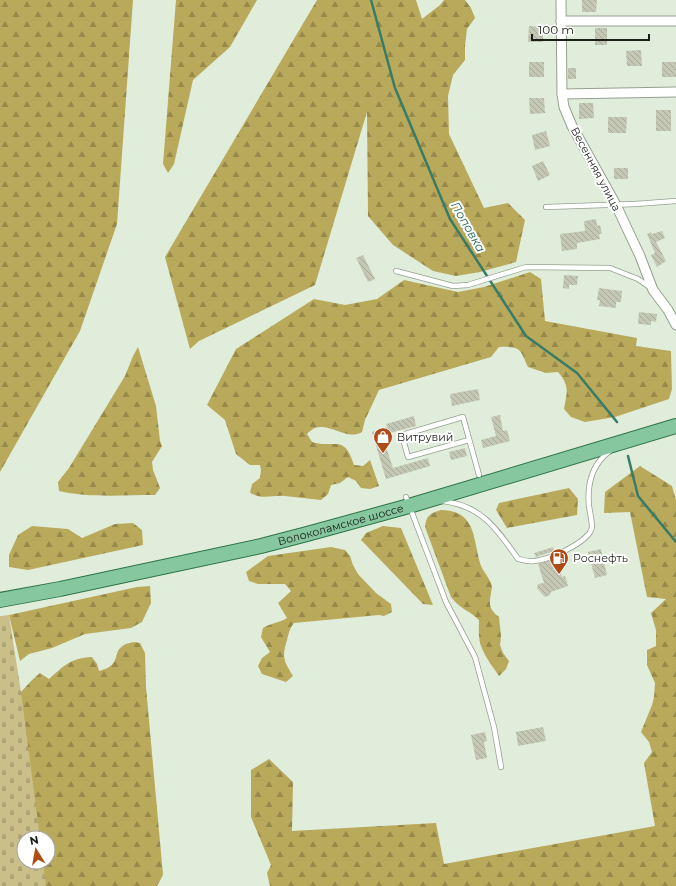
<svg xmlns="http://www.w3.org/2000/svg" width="676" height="886" font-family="Montserrat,sans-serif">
	<defs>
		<pattern id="forest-firs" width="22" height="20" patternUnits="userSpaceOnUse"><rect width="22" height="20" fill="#b9a95b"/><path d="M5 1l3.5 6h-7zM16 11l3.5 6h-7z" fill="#96894a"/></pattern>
		<pattern id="cemetery-stones" width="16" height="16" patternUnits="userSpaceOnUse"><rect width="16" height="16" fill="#cabf88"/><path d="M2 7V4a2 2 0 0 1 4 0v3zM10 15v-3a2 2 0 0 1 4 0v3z" fill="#ada475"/></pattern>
		<pattern id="building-back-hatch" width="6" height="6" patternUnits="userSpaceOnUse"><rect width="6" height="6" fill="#c3c7b3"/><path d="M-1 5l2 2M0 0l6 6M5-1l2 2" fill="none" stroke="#a7aa99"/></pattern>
	</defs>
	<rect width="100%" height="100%" fill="#e1eddb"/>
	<g fill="url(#forest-firs)" fill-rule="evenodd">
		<polygon points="0,0 133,0 117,224 80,331 0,472"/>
		<polygon points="176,0 257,0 230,47 193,80 174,164 168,173 163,164"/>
		<polygon points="317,0 416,0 422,19 440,5 444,0 465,0 471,8 475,18 467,29 465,46 465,60 453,75 448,96 449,134 484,208 508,203 525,220 516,262 480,272 456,276 433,271 393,245 368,216 367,112 315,285 199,341 190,349 165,257"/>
		<path d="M530,272L541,279L545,321L637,338L636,346L671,351L672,389L669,399L615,417L585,422L571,417L564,409C567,392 570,386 558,372L546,373L528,367C520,349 521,346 499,347L491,357L379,390L365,420L362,432C346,441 331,423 315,428C312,429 309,432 307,434L312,442C335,449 344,433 354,465L363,466L370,460L379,486L370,489L361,488L356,481L348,477L340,483L331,485L328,494L321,500C309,499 297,497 285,496C270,495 265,500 250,493L252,484L260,478L261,470L260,465H250L236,454L225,420L207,405L236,349L314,299L345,305L377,299L404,280L458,292L484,287Z"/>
		<path d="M138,347L156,406L160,441L162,446L152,462L153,470L160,488L155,495C125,495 87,498 59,491L58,482L69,468L125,376L133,356Z"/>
		<polygon points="640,466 672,486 676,500 676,886 270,886 267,873 271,865 251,817 251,770 269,759 293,782 292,831 436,823 444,864 655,826 644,763 652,752 649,742 641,732 652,705 654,697 655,683 647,665 647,650 656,646 656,630 651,613 666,599 647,597 630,512 604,513 605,492"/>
		<polygon points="569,488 578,499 577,515 507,528 496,510 499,503"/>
		<path d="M441,510C479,511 472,542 482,568C485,574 491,580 492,587C492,588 491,592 491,593C489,605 489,609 499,617L501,636L500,645L503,653L509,661L506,669L499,676C493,667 485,657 481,646C478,638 479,628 479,620C469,610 461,610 451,597L425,527C426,516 430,513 441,510Z"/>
		<polygon points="133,523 142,530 143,545 28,570 9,567 9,555 18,535 32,526 68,529 82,538 115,524"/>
		<polygon points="383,526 401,528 433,605 423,604 361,540 366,533"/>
		<path d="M331,547L345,550L350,556L353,565L358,574L376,593L391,604L392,612L384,616L379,615L294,623C289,629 289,633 287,640C282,657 283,660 293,676L286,682L262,674L258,666L262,658L270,652L261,637L263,628C271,623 279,623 287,618L278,603L291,591L285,584H258L249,581L246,572L268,556Z"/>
		<polygon points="150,586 151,603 142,622 131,628 85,634 52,648 29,654 20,661 9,615 137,587"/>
		<path d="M134,642L140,643L145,653L146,687L163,875L157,886H0L15,687L21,692L32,680L40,673L49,679C64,666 70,658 92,657L97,664L99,671C123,665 111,652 124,645C127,643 131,643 134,642ZM24,838H48V862H24Z"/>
	</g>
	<polygon fill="url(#cemetery-stones)" points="9,615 21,692 40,838 24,838 24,862 43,862 46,886 0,886 0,616"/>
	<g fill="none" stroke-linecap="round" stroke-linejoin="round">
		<g stroke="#387c67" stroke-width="2.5">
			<polyline points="371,0 395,88 450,219 526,336 577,373 617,422"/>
			<polyline points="628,456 638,496 676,542"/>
		</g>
	</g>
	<g fill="url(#building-back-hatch)">
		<polygon points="582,0 597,0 596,12 582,12"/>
		<polygon points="529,26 543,27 543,42 528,42"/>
		<rect x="595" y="28" width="12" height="17"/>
		<polygon points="641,50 642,66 627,66 626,51"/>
		<rect x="529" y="62" width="15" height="15"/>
		<rect x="662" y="62" width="14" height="15"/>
		<rect x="568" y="68" width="8" height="11"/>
		<polygon points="529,98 544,98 545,113 530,114"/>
		<polygon points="579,103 593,103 594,118 579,119"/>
		<rect x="656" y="110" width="15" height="21"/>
		<polygon points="608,117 627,117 626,133 608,133"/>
		<polygon points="546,131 550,146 535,150 532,135"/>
		<polygon points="543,161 550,175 538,181 532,166"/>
		<rect x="614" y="168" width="14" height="11"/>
		<polygon points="596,219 597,226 600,225 602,234 599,234 600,239 577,243 577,249 562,251 560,234 585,231 584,221"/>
		<polygon points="662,231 665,238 656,242 666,261 657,267 651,255 655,253 647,234 651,232 652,234"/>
		<polygon points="363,255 375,279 368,282 356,258"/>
		<polygon points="564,275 578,276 577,285 569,285 569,289 563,288"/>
		<polygon points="599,288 622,291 621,302 616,302 616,308 599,306 600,300 597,300"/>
		<polygon points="639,312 657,314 656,322 651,321 651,325 638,324"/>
		<polygon points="478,389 480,400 452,406 450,394"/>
		<polygon points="500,415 503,431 507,430 510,441 483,448 481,440 496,436 491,417"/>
		<polygon points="414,416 416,426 382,435 393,468 428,458 430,466 386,479 372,432 387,427 386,424"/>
		<polygon points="465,448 467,456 451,460 449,452"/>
		<polygon points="553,547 554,551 536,557 534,553"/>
		<polygon points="601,549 607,575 595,578 588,552"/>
		<polygon points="557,558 562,577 565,576 568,586 551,592 550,595 545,597 542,594 537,588 538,584 544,583 538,564"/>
		<polygon points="543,727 546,741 518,746 516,732"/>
		<polygon points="485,732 487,741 484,742 487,758 476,760 471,735"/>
	</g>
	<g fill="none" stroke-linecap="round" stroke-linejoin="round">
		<defs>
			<g id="service">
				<polyline points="546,207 635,204 676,201"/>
				<polyline points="396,271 453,286 468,285 526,267 610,268 638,279 651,288"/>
				<polyline points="469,440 408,457 402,435 463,417 479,475"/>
				<polyline points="406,497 446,602 475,657 494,727 501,767"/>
				<path d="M442,501C481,505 497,529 518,559C523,560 529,562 533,561C547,561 590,542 592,527C592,521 590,513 589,506C587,485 592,464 610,451"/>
			</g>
			<g id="minor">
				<polyline points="561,0 562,94 564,107 572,126 616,205 640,256 653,290 668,310 676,325"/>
				<polyline points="561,21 676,21"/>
				<polyline points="562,94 676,92"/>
			</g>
			<g id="primary">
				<path id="s1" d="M0,600L60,589L261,546L307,534L409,506L676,426"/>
			</g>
		</defs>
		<use href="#service" stroke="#95a08f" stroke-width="6"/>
		<use href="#minor" stroke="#95a08f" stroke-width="11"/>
		<use href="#primary" stroke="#2c7446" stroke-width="16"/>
		<use href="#service" stroke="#fff" stroke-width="4.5"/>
		<use href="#minor" stroke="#fff" stroke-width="9"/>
		<use href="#primary" stroke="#86c79f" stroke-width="14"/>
	</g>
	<defs>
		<symbol id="shop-pin" viewBox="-11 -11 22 30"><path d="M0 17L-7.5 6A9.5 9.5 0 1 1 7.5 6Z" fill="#ae4b16" stroke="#fff"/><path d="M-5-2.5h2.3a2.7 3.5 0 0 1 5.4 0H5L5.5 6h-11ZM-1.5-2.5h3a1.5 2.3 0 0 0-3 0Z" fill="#fff"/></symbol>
		<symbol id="fuel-pin" viewBox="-11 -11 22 30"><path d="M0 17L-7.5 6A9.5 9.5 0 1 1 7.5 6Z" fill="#ae4b16" stroke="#fff"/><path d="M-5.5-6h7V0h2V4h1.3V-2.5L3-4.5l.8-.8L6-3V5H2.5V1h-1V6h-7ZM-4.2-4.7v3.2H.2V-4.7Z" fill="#fff"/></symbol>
	</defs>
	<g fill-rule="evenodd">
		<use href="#shop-pin" x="372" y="426" width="22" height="30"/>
		<use href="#fuel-pin" x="548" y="547" width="22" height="30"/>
	</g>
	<g text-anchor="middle" stroke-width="4" stroke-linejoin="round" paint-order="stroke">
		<g font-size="11" fill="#1a1e17" stroke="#fff">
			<text transform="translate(596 169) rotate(62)" y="4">Весенняя улица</text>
			<text dy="4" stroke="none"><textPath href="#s1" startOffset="349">Волоколамское шоссе</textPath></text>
		</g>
		<g font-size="11" fill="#1a1e17" stroke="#fff" text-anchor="start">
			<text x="397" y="441">Витрувий</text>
			<text x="573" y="562">Роснефть</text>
		</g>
		<g font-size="12" font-style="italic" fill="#1a6450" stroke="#fff">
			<text transform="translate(468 227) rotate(60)" y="4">Поповка</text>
		</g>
	</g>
	<g transform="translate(36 850) rotate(349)"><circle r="19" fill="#ffffff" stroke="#a3a5a2"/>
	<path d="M0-3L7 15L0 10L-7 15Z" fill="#ae4b16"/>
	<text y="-6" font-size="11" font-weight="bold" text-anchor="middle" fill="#1a1e17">N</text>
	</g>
	<path d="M532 34v6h117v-6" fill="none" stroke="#1a1e17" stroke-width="2"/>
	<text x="538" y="34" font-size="12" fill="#1a1e17" stroke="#ffffff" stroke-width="3" paint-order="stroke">100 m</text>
</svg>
